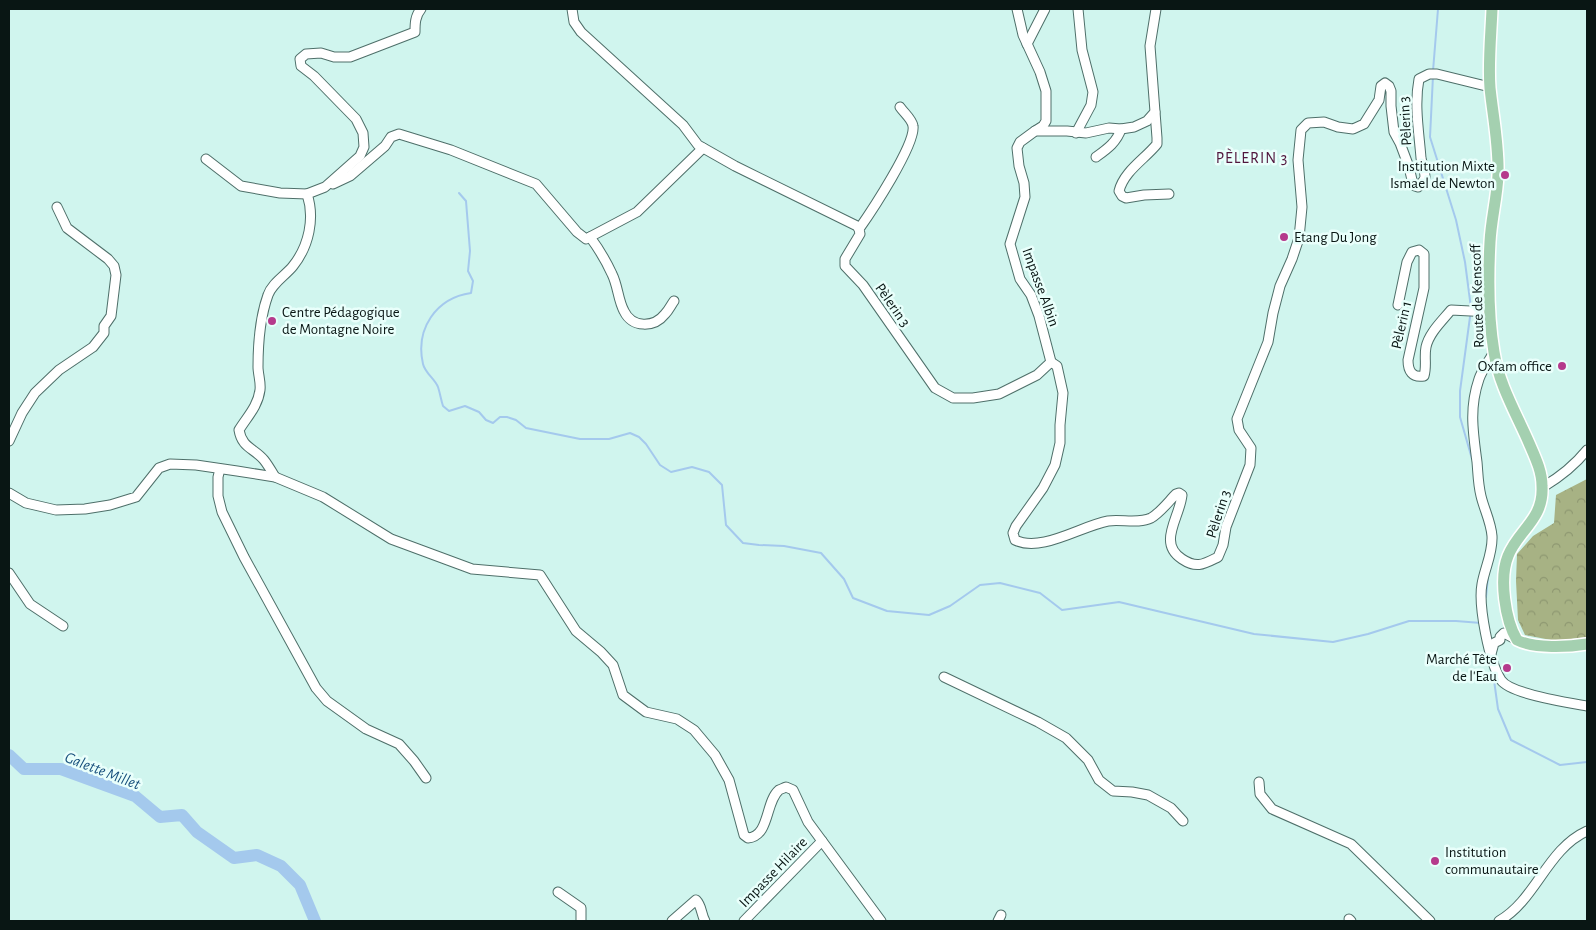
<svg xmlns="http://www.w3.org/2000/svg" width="1596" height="930" font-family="'Alegreya Sans',sans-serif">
	<defs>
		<pattern id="forest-crowns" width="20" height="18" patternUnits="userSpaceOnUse" patternTransform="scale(1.25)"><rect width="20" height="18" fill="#a7b284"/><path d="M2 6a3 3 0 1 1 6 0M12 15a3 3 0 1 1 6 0" fill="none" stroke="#8e9871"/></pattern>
	</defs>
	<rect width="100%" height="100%" fill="#d0f5ee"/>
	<polygon fill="url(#forest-crowns)" points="1587,479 1587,637 1556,641 1525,635 1518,620 1516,581 1517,554 1533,536 1554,523 1556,495"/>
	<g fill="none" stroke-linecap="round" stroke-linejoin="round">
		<g stroke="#a4c9ed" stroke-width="2">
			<polyline points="1433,71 1438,9"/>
			<polyline points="1433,76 1430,137 1456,220 1465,262 1471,308"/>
			<path d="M459,193L466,201L470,251L468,271L473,281L471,293C436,298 415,329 423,364C425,373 435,379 438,387C440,393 441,400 443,406L449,411L465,406L479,412L486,420L493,423L500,417H507L516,420L526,428L580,439H609L630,433L639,437L646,444L660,465L671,472L692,467L709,472L722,485L726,525L743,543L759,545L784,546L821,553L844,579L853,598L887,611L929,615L950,606L980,585L1000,583L1040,593L1062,610L1119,602L1254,634L1333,642L1368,634L1409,621H1456L1481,623"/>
			<polyline points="1470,317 1460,391 1460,417 1472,459"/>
			<polyline points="1486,597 1488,577"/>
			<polyline points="1493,673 1498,709 1511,740 1560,765 1587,762"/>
		</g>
		<polyline stroke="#a4c9ed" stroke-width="12" points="9,755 24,769 61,769 135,796 160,817 182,815 197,832 234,858 257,855 281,866 300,885 315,921"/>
		<defs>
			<g id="minor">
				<polyline points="572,9 574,22 581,32 683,125 698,145 735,166 857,226 859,229"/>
				<polyline points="1017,9 1023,35 1040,72 1046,91 1046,121 1043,126 1035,131"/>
				<polyline points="1027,44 1045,9"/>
				<path d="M900,107C904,113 912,119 913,126C916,144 871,212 859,229L860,234L845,259V266L863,285L935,388L953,398H973L999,394L1037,375L1051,362L1057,366L1063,393L1060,425V443L1055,465L1043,488L1016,526L1013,533L1015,540C1041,553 1081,526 1108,521C1121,519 1139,524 1151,518C1160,513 1169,501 1176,494L1179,493L1182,495C1180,517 1157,543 1182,559C1197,569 1204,564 1218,557L1223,545L1226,527L1250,465L1251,448L1239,430L1237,419L1268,342L1273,313L1280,286L1292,259L1299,238L1302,207L1298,160L1301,130L1308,123L1324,122L1338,127L1353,129L1364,124L1379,100L1381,86L1385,83L1389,86L1391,91V106L1394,132L1400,143L1409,167L1412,180L1415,186L1418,187C1421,184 1424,181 1425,177C1425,171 1422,164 1421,158C1419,132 1414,105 1419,79L1429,74H1437L1490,87"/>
				<path d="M1155,112L1157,138V144C1145,159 1124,171 1119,191L1122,196L1126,198L1144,195L1169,194"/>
				<polyline points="1076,133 1091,105 1093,92 1082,50 1078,9"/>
				<path d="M1096,157C1107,149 1117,142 1121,129"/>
				<polyline points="206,159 241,186 280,193 307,194"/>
				<polyline points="333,184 350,176 385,146 391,137 399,134 451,150 536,184 577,232 586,239 637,212 703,148"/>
				<path d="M590,237C599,249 606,261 612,274C618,286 618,300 624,311C632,328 654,328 665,314C669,310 671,305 674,301"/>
				<path d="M1398,305L1407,262L1412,252L1419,250L1424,254V288L1408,360C1408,371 1412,378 1424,376C1427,366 1424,357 1426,347C1429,333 1442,321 1451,310L1490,312"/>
				<path d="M1494,352C1489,361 1482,370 1479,379C1469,408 1473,432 1477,462C1478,473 1478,484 1481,496C1484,509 1491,522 1492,536C1493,553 1485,567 1482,584C1478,605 1489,662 1501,680C1510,694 1570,703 1587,706"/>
				<polyline points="1051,362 1039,316 1031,295 1020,279 1010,244 1025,197 1024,183 1019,166 1017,148 1020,142 1035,131 1067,131 1086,133 1109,128 1121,129 1134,127 1147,121 1155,112 1150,46 1156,9"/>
				<polyline points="9,441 22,413 35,393 59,370 93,347 104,333 104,326 111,316 116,275 114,266 108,259 67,228 57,207"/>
				<polyline points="220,469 218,477 218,496 222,512 244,557 316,688 327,701 366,729 399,744 414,761 426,778"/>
				<path d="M275,477C272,472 268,465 264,460C254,448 242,448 239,430C247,417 258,406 260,390C261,382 258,374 258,367C258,343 260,317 268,295C272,283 286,275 293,266C309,246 315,218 307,194L325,187L360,156L364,147L363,133L356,119L314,76L301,66L300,59L306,54L321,53L334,57H350L415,32C415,24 415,16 421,9"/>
				<path d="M1543,487C1560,477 1574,466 1587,450"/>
				<path d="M9,493L26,503L56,510L85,509L110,505L136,497L159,468L170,464L196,465L237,471L275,477L323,497L391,539L472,569L540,575L576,631L601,652L613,665L623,695L646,712L677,719L694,730L715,755L729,780L744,835L748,838C770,836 765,802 779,790C781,789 784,788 786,787L793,790L808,822L881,921"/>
				<polyline points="9,573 30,604 63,626"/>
				<polyline points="1491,654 1494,643 1500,640 1500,637 1504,633 1517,640"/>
				<polyline points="944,677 1038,722 1066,738 1088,760 1099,780 1113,791 1132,792 1148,795 1171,808 1183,821"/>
				<polyline points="1259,782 1260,794 1272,809 1351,844 1430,921"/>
				<polyline points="558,892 581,908 581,921"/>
				<polyline points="1349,919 1351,921"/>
				<path d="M672,921L696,900C702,906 701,914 705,921"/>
				<polyline points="744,921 822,841"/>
				<polyline points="998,921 1001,915"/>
				<path d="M1499,921C1536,900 1547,849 1587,831"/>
			</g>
			<path id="major" d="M1492,9C1491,34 1488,64 1490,88C1493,117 1499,145 1498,175C1497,198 1491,220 1490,242C1488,278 1488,316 1494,352C1499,385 1516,413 1529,443C1535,457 1542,471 1542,486C1544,520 1518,530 1508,556C1499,578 1505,620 1517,640C1534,649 1569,647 1587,644"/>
		</defs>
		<use href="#minor" stroke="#4e6f69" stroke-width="11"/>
		<use href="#major" stroke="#fff" stroke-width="14"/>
		<use href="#minor" stroke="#fff" stroke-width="9"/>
		<use href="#major" stroke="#a4d0b0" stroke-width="11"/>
	</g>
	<g fill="#b53a8c" stroke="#e9fffb" stroke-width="2">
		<circle cx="1505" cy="175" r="5"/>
		<circle cx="1284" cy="237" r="5"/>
		<circle cx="272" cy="321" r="5"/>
		<circle cx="1562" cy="366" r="5"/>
		<circle cx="1507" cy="668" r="5"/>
		<circle cx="1435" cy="861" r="5"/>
	</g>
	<g text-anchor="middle" stroke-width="5" stroke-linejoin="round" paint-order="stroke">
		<g font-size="15" fill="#091614" stroke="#e9fffb">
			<text transform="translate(1405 121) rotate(-93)" y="5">Pèlerin 3</text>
			<text transform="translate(1041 287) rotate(70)" y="5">Impasse Albin</text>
			<text transform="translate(1477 296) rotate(-92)" y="5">Route de Kenscoff</text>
			<text transform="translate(893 305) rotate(55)" y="5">Pèlerin 3</text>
			<text transform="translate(1401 325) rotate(-77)" y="5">Pèlerin 1</text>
			<text transform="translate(1218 514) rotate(-72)" y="5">Pèlerin 3</text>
			<text transform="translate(773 872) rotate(-46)" y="5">Impasse Hilaire</text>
		</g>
		<g font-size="15" fill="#091614" stroke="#e9fffb" text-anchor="end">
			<text x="1495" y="171">Institution Mixte<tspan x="1495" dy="17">Ismael de Newton</tspan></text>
			<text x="1294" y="242" text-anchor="start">Etang Du Jong</text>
			<text x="282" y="317" text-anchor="start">Centre Pédagogique<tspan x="282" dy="17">de Montagne Noire</tspan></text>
			<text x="1552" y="371">Oxfam office</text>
			<text x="1497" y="664">Marché Tête<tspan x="1497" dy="17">de l'Eau</tspan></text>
			<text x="1445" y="857" text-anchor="start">Institution<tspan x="1445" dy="17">communautaire</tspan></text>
		</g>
		<g font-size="16" letter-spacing="1" fill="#51163d" stroke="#e9fffb">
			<text x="1252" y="163">PÈLERIN 3</text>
		</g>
		<g font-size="16" font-style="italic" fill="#174f7c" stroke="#e9fffb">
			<text transform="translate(103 770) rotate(21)" y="6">Galette Millet</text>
		</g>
	</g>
	<rect width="1596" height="930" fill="none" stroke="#091614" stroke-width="20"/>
</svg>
